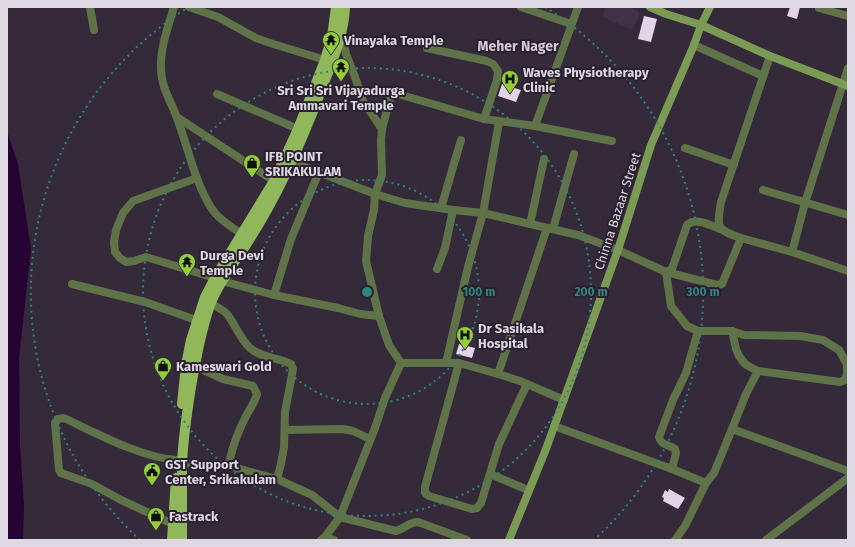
<svg xmlns="http://www.w3.org/2000/svg" width="855" height="547" font-family="'Fira Sans',sans-serif">
	<rect width="100%" height="100%" fill="#342a39"/>
	<polygon fill="#403247" points="606,7 630,7 640,13 632,30 602,16"/>
	<polygon fill="#250332" points="7,131 18,164 31,249 19,359 20,445 24,505 23,540 7,540"/>
	<g fill="#e1d4e8">
		<polygon points="790,7 800,7 797,19 787,16"/>
		<polygon points="644,16 657,19 651,42 638,39"/>
		<polygon points="502,84 521,90 516,102 498,96"/>
		<polygon points="459,344 475,348 472,358 456,354"/>
		<polygon points="669,489 685,498 678,509 663,501 664,498 662,497 665,490 668,492"/>
	</g>
	<g fill="none" stroke-linecap="round" stroke-linejoin="round">
		<g stroke="#607348" stroke-width="8">
			<polyline points="90,7 94,30"/>
			<path d="M174,7C168,27 160,48 161,69C161,87 171,101 177,118C188,147 194,179 210,206C217,218 230,226 242,234"/>
			<polyline points="189,7 218,17 256,38 267,42 325,60"/>
			<polyline points="521,7 571,24"/>
			<polyline points="819,8 848,16"/>
			<polyline points="342,34 346,54 355,77 363,101 382,129 390,99 393,95 398,94 484,119 535,126 578,7"/>
			<polyline points="694,45 763,76"/>
			<polyline points="427,48 487,61 493,64 498,71 497,80 484,119"/>
			<polyline points="848,68 805,203 792,252 848,271"/>
			<polyline points="217,94 298,129"/>
			<polyline points="177,117 274,181"/>
			<polyline points="535,126 612,141"/>
			<polyline points="382,129 381,140 382,175 375,194 374,210 368,236 366,261 379,316 389,345 401,363 459,363 498,374 520,381 564,400"/>
			<polyline points="685,148 734,165"/>
			<polyline points="292,162 375,194 405,203 453,210 483,213 578,235 618,250 666,272 671,306 687,326 698,331 732,331 744,335 800,336 823,340 839,350 847,364 848,364"/>
			<polyline points="197,178 133,201 123,213 116,230 114,242 115,252 120,258 126,262 134,261 146,257 215,278"/>
			<polyline points="763,190 848,215"/>
			<polyline points="441,208 461,140"/>
			<polyline points="530,224 544,159"/>
			<polyline points="553,229 574,154"/>
			<path d="M741,238C715,229 717,228 721,202L770,56"/>
			<polyline points="437,269 445,248 453,210"/>
			<polyline points="666,272 717,285 722,284 741,238 792,252"/>
			<path d="M666,272L672,269L687,225C696,217 710,225 720,229"/>
			<polyline points="222,281 274,295 338,308 360,314 379,316"/>
			<polyline points="72,284 145,302 196,320"/>
			<polyline points="274,295 291,239 319,172"/>
			<path d="M698,331L686,373L673,400L659,437C661,446 669,444 675,449L676,453L672,469L706,483"/>
			<polyline points="732,331 736,349 739,356 745,364 752,368 758,371 840,382 845,380 847,375 847,364"/>
			<polyline points="446,363 468,267 483,213 499,122"/>
			<polyline points="459,363 425,487 425,493 429,496 472,509 477,508 481,503 499,444 527,384"/>
			<path d="M195,366L223,379L253,386L257,394C255,402 250,409 246,416C238,432 231,448 229,466"/>
			<polyline points="758,371 746,394 732,429 848,471"/>
			<polyline points="498,374 547,228"/>
			<polyline points="554,426 672,469"/>
			<polyline points="285,430 343,429 353,431 370,439"/>
			<path d="M182,463L229,466L277,479L281,464L284,447L285,412L293,369L291,364C278,357 261,358 250,348C240,339 235,324 227,314C223,309 216,307 211,303"/>
			<polyline points="490,474 528,490"/>
			<path d="M277,479L312,495L340,517L396,531C404,529 409,522 418,522L467,540"/>
			<path d="M173,524L121,500L92,484L61,473L59,470L55,423L58,419L64,418C96,433 142,458 177,460"/>
			<polyline points="325,537 334,540"/>
			<polyline points="321,540 325,537 340,517 375,428 385,398 401,363"/>
			<polyline points="675,540 685,526 706,483 714,473 732,429"/>
			<polyline points="766,540 848,478"/>
		</g>
		<g stroke="#7b9a53" stroke-width="8">
			<polyline points="650,7 666,14 701,25 770,56 848,86"/>
			<polyline points="509,540 546,449 618,250 651,145 694,45 701,25 710,7"/>
		</g>
		<g stroke="#90b85b" stroke-width="10">
			<polyline points="182,404 186,365 191,340 205,297 215,278 274,181 298,129 325,60 332,37 336,7"/>
			<polyline points="172,540 176,478"/>
			<path d="M182,540C182,515 182,490 182,465C183,438 187,412 191,387C196,359 201,331 210,305C219,281 236,261 249,240C280,192 302,141 322,88C332,62 344,35 345,7"/>
		</g>
	</g>
	<g fill="none" stroke="#2e857f" stroke-width="2" stroke-dasharray="2 4">
		<circle cx="367" cy="292" r="112"/>
		<circle cx="367" cy="292" r="224"/>
		<path d="M140 540A336 336 0 0 1 189 7M545 7A336 336 0 0 1 594 540"/>
	</g>
	<defs>
		<symbol id="temple-pin" viewBox="-11 -11 22 30"><path d="M0 17L-7.5 6A9.5 9.5 0 1 1 7.5 6Z" fill="#95cc3b" stroke="#2a202f"/><path d="M0-6L5-2H3V0L6.5 2.5H4V6H1.5V3h-3V6H-4V2.5H-6.5L-3 0V-2H-5Z" fill="#111"/></symbol>
		<symbol id="hospital-pin" viewBox="-11 -11 22 30"><path d="M0 17L-7.5 6A9.5 9.5 0 1 1 7.5 6Z" fill="#95cc3b" stroke="#2a202f"/><path d="M-5-5h3v3.5h4V-5h3V5h-3V1.5h-4V5h-3Z" fill="#111"/></symbol>
		<symbol id="shop-pin" viewBox="-11 -11 22 30"><path d="M0 17L-7.5 6A9.5 9.5 0 1 1 7.5 6Z" fill="#95cc3b" stroke="#2a202f"/><path d="M-5-2.5h2.3a2.7 3.5 0 0 1 5.4 0H5L5.5 6h-11ZM-1.5-2.5h3a1.5 2.3 0 0 0-3 0Z" fill="#111"/></symbol>
		<symbol id="civic-pin" viewBox="-11 -11 22 30"><path d="M0 17L-7.5 6A9.5 9.5 0 1 1 7.5 6Z" fill="#95cc3b" stroke="#2a202f"/><path d="M-.6-6.5H3V-4.5H.6V-3L4-1V1h2V6H-6V1h2V-1L-.6-3ZM-1.2 2.5V6h2.4V2.5Z" fill="#111"/></symbol>
	</defs>
	<g fill-rule="evenodd">
		<use href="#temple-pin" x="321" y="30" width="20" height="27"/>
		<use href="#temple-pin" x="331" y="57" width="20" height="27"/>
		<use href="#hospital-pin" x="500" y="69" width="20" height="27"/>
		<use href="#shop-pin" x="242" y="153" width="20" height="27"/>
		<use href="#temple-pin" x="177" y="252" width="20" height="27"/>
		<use href="#hospital-pin" x="455" y="325" width="20" height="27"/>
		<use href="#shop-pin" x="153" y="356" width="20" height="27"/>
		<use href="#civic-pin" x="142" y="461" width="20" height="27"/>
		<use href="#shop-pin" x="146" y="506" width="20" height="27"/>
	</g>
	<g text-anchor="middle" stroke-width="4" stroke-linejoin="round" paint-order="stroke">
		<g font-size="13" font-weight="bold" fill="#ded8e2" stroke="#2a202f" text-anchor="start">
			<text x="344" y="45">Vinayaka Temple</text>
			<text x="523" y="77">Waves Physiotherapy<tspan x="523" dy="15">Clinic</tspan></text>
			<text x="341" y="95" text-anchor="middle">Sri Sri Sri Vijayadurga<tspan x="341" dy="15">Ammavari Temple</tspan></text>
			<text x="265" y="161">IFB POINT<tspan x="265" dy="15">SRIKAKULAM</tspan></text>
			<text x="200" y="260">Durga Devi<tspan x="200" dy="15">Temple</tspan></text>
			<text x="478" y="333">Dr Sasikala<tspan x="478" dy="15">Hospital</tspan></text>
			<text x="176" y="371">Kameswari Gold</text>
			<text x="165" y="469">GST Support<tspan x="165" dy="15">Center, Srikakulam</tspan></text>
			<text x="169" y="521">Fastrack</text>
		</g>
		<g font-size="13" fill="#ded8e2" stroke="#2a202f">
			<text transform="translate(617 211) rotate(-72)" y="5">Chinna Bazaar Street</text>
		</g>
		<g font-size="14" font-weight="bold" fill="#d5c8dc" stroke="#2a202f">
			<text x="518" y="51">Meher Nager</text>
		</g>
	</g>
	<circle cx="367" cy="292" r="6" fill="#2e857f" stroke="#2a202f" stroke-width="2"/>
	<g font-size="12" text-anchor="middle" font-weight="bold" fill="#2e857f" stroke="#2a202f" stroke-width="4" stroke-linejoin="round" paint-order="stroke">
		<text x="479" y="296">100 m</text>
		<text x="591" y="296">200 m</text>
		<text x="703" y="296">300 m</text>
	</g>
	<rect width="855" height="547" fill="none" stroke="#ded8e2" stroke-width="16"/>
</svg>
